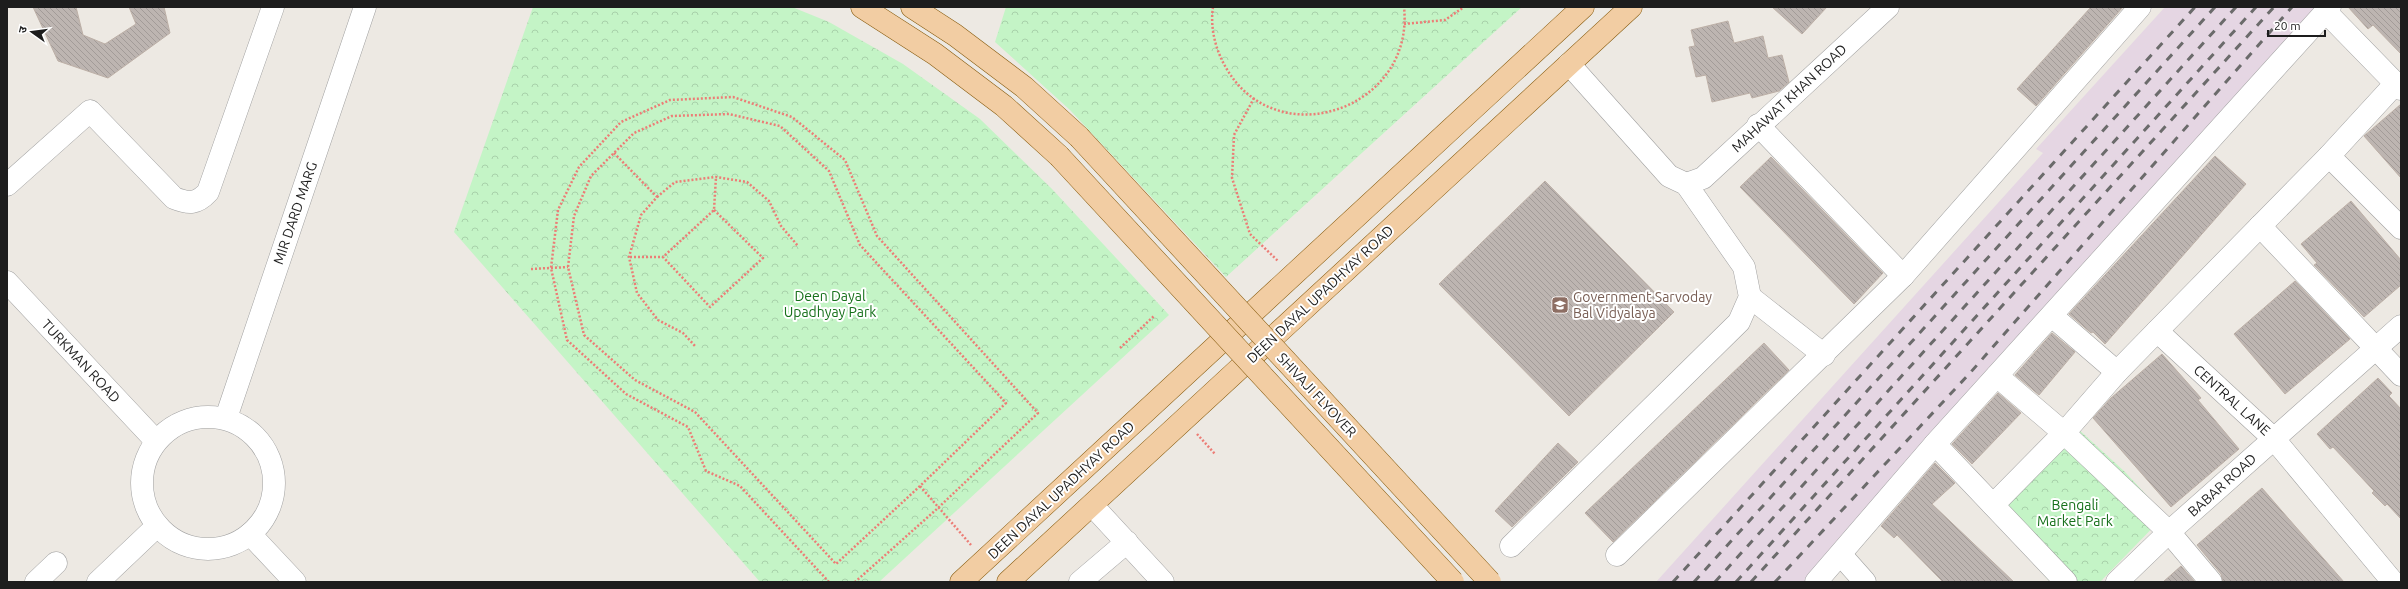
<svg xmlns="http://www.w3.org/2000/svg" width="2408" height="589" font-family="Ubuntu,'Noto Sans Devanagari',sans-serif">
	<defs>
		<pattern id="park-crowns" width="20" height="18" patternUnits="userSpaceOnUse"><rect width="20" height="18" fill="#c4f4c6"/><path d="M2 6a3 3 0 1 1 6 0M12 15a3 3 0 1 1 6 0" fill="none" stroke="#a8d1aa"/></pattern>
		<pattern id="building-back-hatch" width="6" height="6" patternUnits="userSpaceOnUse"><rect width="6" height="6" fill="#bdb5b1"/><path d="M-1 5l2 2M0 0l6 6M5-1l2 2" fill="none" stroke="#a29b98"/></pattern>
	</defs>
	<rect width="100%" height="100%" fill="#ede9e3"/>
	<polygon fill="#e5d6e3" points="2165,7 2323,7 1808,582 1656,582 2043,153 2036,149"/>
	<g fill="url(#park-crowns)">
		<polygon points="533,7 792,7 829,22 903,64 980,119 1052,189 1169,315 879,582 760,582 454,232"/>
		<polygon points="1006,7 1522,7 1226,277 1070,110 995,42"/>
		<polygon points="2065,417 2125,472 2165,515 2100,582 2050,582 1983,506"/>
	</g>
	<g fill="url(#building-back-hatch)" stroke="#bdb0a7">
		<polygon points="33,7 76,7 83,35 105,44 136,24 129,7 164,7 170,33 108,78 58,61"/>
		<polygon points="1772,7 1827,7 1802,34"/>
		<polygon points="2091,7 2123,7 2036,106 2017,89"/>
		<polygon points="2348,7 2401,7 2401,54 2373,25 2368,29"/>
		<polygon points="1728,21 1734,43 1763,36 1768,58 1782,55 1789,82 1779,91 1752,98 1750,93 1712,102 1706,75 1696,77 1689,47 1695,46 1691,30"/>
		<polygon points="2401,104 2401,178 2364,136"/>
		<polygon points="2215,156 2246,184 2105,344 2093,332 2091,333 2069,314"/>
		<polygon points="1771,157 1883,273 1854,304 1740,187"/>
		<polygon points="1545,181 1674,312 1569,416 1439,284"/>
		<polygon points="2351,201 2401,260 2401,285 2364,317 2314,265 2317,263 2301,244"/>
		<polygon points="2295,281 2350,339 2285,394 2234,334"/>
		<polygon points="2052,333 2075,352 2039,395 2015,375"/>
		<polygon points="1764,343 1789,370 1613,542 1585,513"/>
		<polygon points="2162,354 2201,398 2198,400 2239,449 2171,507 2093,418 2111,398"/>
		<polygon points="2378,378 2392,393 2389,396 2401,409 2401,519 2387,504 2385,506 2372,493 2374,491 2333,447 2330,449 2317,434"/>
		<polygon points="1998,393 2021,413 1972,464 1952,444"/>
		<polygon points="1558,443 1578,462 1512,527 1495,511"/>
		<polygon points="1935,463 1955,483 1932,504 2014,582 1943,582 1897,535 1894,538 1881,526"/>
		<polygon points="2262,488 2288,518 2344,582 2223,582 2221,574 2197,545"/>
		<polygon points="2181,566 2195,582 2163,582"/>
	</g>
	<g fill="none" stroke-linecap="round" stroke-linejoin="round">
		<defs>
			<g id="minor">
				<polyline points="2326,12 2401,89"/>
				<polyline points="1758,125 1903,276"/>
				<polyline points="2329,156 2401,228"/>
				<polyline points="1686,184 1703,178 1888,7"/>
				<path d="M7,185L90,111L174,198C189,204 197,204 208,192L273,7"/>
				<polyline points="2260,226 2401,375"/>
				<polyline points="7,282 156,441"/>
				<polyline points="1750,297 1824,355"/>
				<polyline points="2052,316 2117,372 2157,331 2274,439 2393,582"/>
				<polyline points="2157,331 2329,156 2396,83"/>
				<polyline points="1997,376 2064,433 2169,532 2211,582"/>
				<circle cx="208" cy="483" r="66"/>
				<polyline points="226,418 365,7"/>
				<polyline points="1935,444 2066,582"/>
				<polyline points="1092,505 1163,582"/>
				<polyline points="1993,505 2064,433 2117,372"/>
				<polyline points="250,534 295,582"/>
				<polyline points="1511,546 1739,322 1750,297 1744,267 1686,184 1669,176 1569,64"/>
				<polyline points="1617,555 1903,276 2140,7"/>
				<polyline points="1841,555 1865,582"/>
				<polyline points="36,582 56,563"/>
				<polyline points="98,582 157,526"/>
				<polyline points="1080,582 1127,542"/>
				<polyline points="1816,582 1935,444 2330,7"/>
				<polyline points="2117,582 2169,532 2401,326"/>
			</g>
			<g id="major">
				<polyline points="862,7 935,54 1004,106 1059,156"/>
				<polyline points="912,7 955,35 1024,87 1079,137"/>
				<polyline points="961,582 1583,7"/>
				<polyline points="1008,582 1631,7"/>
			</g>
		</defs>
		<use href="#minor" stroke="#a1a1a1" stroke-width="23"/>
		<use href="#major" stroke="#875b0e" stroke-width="23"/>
		<g stroke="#ec7d76" stroke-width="2.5" stroke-dasharray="2 2" stroke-linecap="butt">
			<path d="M1213,7C1210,27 1215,48 1225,66C1275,157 1415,110 1404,7"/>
			<polyline points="1404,24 1445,20 1464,7"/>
			<polyline points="1254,98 1234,135 1232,178 1250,234 1278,261"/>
			<polyline points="614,153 657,197 641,215 629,257 637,293 658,320 683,333 696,347"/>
			<polyline points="657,197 675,182 716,177 747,182 769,201 781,226 798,246"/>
			<polyline points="714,210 763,258 710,307 663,257 714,210 716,177"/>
			<polyline points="630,257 663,257"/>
			<polyline points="531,269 568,267"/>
			<polyline points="1120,348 1154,316"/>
			<polyline points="1197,434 1215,454"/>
			<polyline points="920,486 836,564 695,412 635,380 584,335 568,267 574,216 591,176 634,133 672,116 729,114 780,126 829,171 860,245 1006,403 920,486 971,545"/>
			<polyline points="829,582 740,486 706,471 688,427 626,394 567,340 551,268 558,210 579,167 621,122 670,100 733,97 792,117 845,160 877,236 1038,413 938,508 855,582"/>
		</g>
		<use href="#minor" stroke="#fff" stroke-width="22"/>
		<use href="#major" stroke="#f2cda3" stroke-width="22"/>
		<g stroke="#6b6b6b" stroke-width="3" stroke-dasharray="8 8" stroke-linecap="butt">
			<polyline points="1673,582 2195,7"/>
			<polyline points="1694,582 2215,7"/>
			<polyline points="1715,582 2236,7"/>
			<polyline points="1736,582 2256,7"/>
			<polyline points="1751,582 2274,7"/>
			<polyline points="1775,582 1970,373 2292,7"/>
		</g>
		<defs>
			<g id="major-bridge">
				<polyline points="1079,137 1490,582"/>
				<polyline points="1059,156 1453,582"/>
			</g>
		</defs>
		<use href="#major-bridge" stroke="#875b0e" stroke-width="23" stroke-linecap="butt"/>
		<use href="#major-bridge" stroke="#f2cda3" stroke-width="22"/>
	</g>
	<defs>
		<symbol id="school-square" viewBox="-11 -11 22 22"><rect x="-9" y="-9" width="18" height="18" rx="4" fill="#8d6e63" stroke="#fff"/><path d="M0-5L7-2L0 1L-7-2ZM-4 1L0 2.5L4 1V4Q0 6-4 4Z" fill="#fff"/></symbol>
	</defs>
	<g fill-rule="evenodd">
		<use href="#school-square" x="1550" y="295" width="20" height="20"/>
	</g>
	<g text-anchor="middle" stroke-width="4" stroke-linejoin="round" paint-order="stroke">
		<g font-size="14" fill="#1d1d1d" stroke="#fff">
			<text transform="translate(1789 98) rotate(-43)" y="5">MAHAWAT KHAN ROAD</text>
			<text transform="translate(295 213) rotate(-71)" y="5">MIR DARD MARG</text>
			<text transform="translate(1320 294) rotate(-43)" y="5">DEEN DAYAL UPADHYAY ROAD</text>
			<text transform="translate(81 361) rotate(47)" y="5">TURKMAN ROAD</text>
			<text transform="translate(1317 395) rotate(47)" y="5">SHIVAJI FLYOVER</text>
			<text transform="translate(2232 400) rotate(42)" y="5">CENTRAL LANE</text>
			<text transform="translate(2222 485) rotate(-42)" y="5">BABAR ROAD</text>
			<text transform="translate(1061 490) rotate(-43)" y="5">DEEN DAYAL UPADHYAY ROAD</text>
		</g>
		<g font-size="14" fill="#16701a" stroke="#fff">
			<text x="830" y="301">Deen Dayal<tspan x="830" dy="16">Upadhyay Park</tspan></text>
			<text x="2075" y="510">Bengali<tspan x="2075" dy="16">Market Park</tspan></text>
		</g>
		<g font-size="14" fill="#785e54" stroke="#fff" text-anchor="start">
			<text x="1573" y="302">Government Sarvoday<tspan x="1573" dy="16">Bal Vidyalaya</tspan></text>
		</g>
	</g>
	<rect width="2408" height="589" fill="none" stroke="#1d1d1d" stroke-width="16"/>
	<g transform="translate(32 32) rotate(284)" stroke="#ffffff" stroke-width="3" paint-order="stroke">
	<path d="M0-3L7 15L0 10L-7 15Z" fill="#1d1d1d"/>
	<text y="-6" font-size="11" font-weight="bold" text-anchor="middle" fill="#1d1d1d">उ</text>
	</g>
	<path d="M2268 30v6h57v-6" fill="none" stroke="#1d1d1d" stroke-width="2"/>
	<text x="2274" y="30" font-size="12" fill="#1d1d1d" stroke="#ffffff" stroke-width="3" paint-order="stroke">20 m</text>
</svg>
